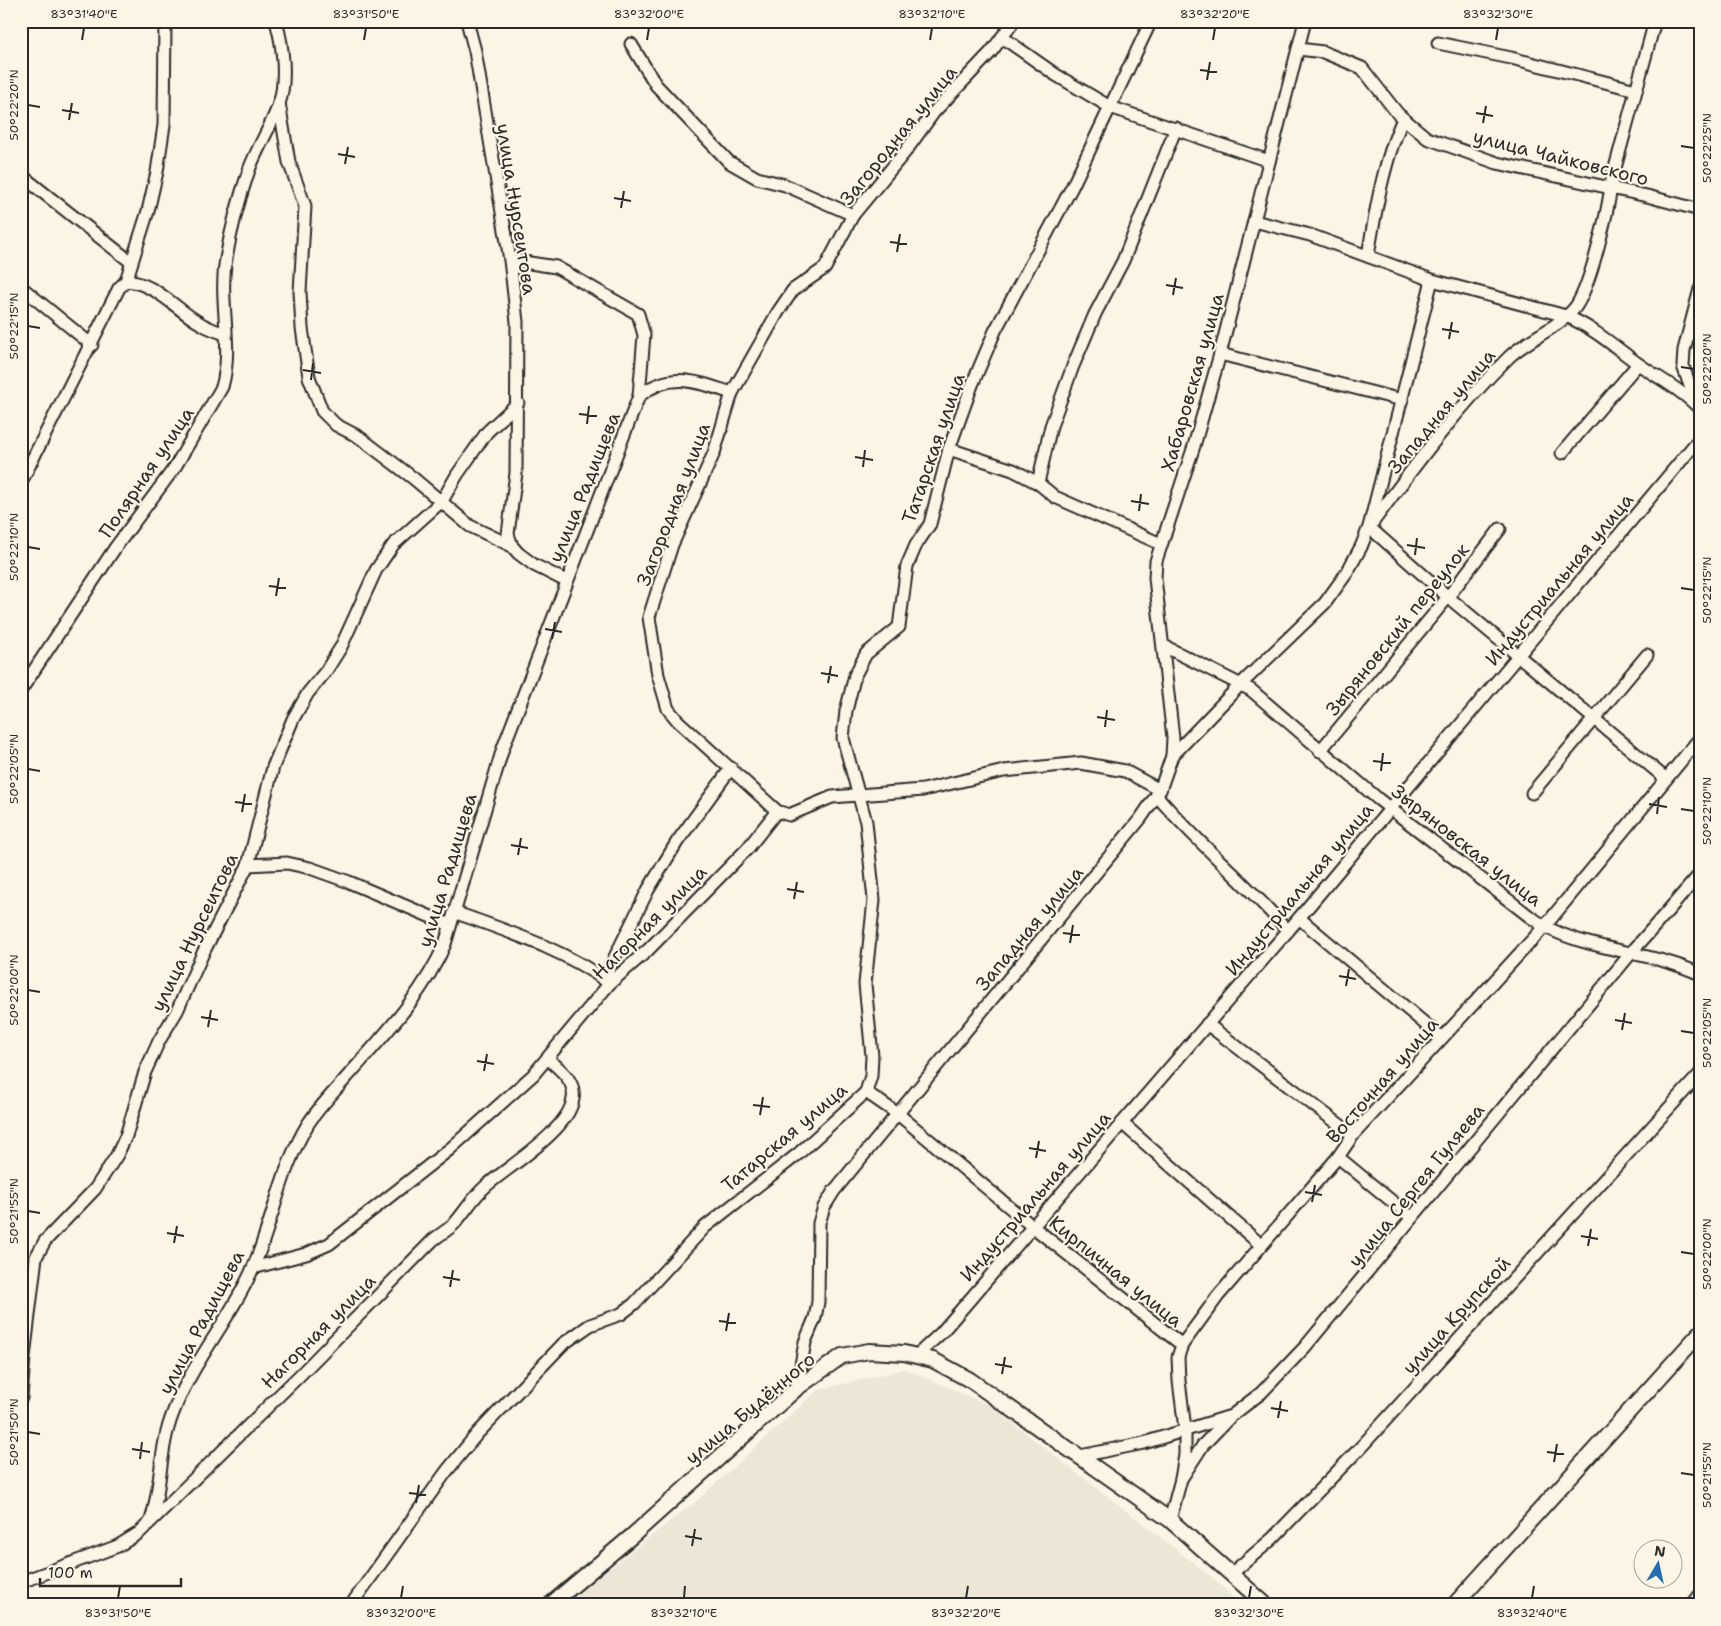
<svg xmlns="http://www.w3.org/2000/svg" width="1721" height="1626" font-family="'Shantell Sans',sans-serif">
	<rect width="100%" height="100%" fill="#fcf5e5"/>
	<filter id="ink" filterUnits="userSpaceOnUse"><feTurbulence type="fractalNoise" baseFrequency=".02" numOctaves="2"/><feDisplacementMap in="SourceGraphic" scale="10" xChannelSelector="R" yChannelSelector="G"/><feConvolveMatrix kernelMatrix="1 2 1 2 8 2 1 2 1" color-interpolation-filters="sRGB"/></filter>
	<g filter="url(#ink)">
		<polygon fill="#ece6d7" points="905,1369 989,1405 1213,1578 1241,1605 562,1605 699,1499 818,1390"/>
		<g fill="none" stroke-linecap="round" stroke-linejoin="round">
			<defs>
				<g id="minor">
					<polyline points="467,21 475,51 510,260 517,322 516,473 508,534 512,546 518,553 534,565 566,581"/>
					<polyline points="1014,21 991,52 934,112 905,152 853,215 825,268 793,290 778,312 732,393 714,453 672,545 649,617 658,675 668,709 678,721 777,811 789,815 832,797 923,790 1004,771 1081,763 1125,771 1160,790"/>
					<polyline points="1002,37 1056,75 1110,107 1269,161"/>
					<polyline points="1438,43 1511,58 1636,90"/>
					<polyline points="631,44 656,85 729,162 757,178 785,185 853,215"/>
					<polyline points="1299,49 1323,52 1362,68 1398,114 1427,138 1497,163 1647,196 1700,210"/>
					<polyline points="279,103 289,162 305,206 300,292 302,328 309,377 322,411 336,425 359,437 413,478 470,526 512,546"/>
					<polyline points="21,175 131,262"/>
					<path d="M1254,221L1310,235L1432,280L1566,316C1592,327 1614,346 1637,363C1658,378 1682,390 1700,409"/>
					<path d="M1368,256C1375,213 1384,159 1403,119"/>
					<polyline points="510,260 556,267 638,314 644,335 639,396"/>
					<path d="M126,281C156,283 175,309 200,323C207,328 217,331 225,334"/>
					<polyline points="21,287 92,345"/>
					<polyline points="1220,354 1402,400"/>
					<polyline points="1696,403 1683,366 1684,350 1700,289"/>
					<polyline points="949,449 1013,470 1038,483 1055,497 1161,544"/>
					<polyline points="1562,453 1638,364"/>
					<polyline points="21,482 119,288 126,281 148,211 157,172 164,125 165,21"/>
					<polyline points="1038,483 1051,426 1073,366 1095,314 1123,261 1176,128"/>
					<path d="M1373,522C1416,464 1458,407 1509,357C1528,339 1556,329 1573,310C1590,292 1609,206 1612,179L1655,21"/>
					<polyline points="1369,527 1448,597 1665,778"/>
					<path d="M1164,646L1251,690L1378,799L1529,916C1537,921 1544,927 1552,930C1599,952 1653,952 1700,974"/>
					<path d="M21,690L115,548L175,467L222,387C234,345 218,302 226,259C231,229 239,199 249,170C257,148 271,127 279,104C287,79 283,46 276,21"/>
					<polyline points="1320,751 1448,597 1500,529"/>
					<polyline points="1172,756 1173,738 1155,578 1156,561 1194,446 1220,354 1305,21"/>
					<polyline points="1532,793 1647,655"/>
					<path d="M1157,796C1198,844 1247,883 1288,931"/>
					<polyline points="248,865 287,863 310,868 349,882 450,925"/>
					<path d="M454,912C506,931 564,949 609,983"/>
					<polyline points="1299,918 1442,1038"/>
					<polyline points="604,979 648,890 677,842 731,768"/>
					<polyline points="1207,1024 1353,1135"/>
					<polyline points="866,1092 898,1114 1032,1226 1182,1345"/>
					<polyline points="1122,1123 1261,1245"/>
					<polyline points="1338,1157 1411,1217"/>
					<polyline points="253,1268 306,1254 329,1244 450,1149 533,1075 610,983 648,950 748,848 777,811"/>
					<polyline points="916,1356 941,1333 1299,918 1700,438"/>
					<polyline points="797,1388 805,1342 815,1318 818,1302 819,1223 824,1207 834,1191 1141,818 1160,790 1172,756 1240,685 1325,603 1346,574 1361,547 1369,527 1432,280"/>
					<polyline points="21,1398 24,1357 36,1257 45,1241 95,1189 117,1155 126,1136 145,1072 159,1041 177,1011 203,953 248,865 273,767 293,719 308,693 326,671 341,647 376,570 393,545 442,501 457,475 487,432 518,403"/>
					<polyline points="1080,1456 1144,1443 1228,1417"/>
					<polyline points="1181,1479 1185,1455 1185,1429 1179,1381 1178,1357 1182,1345 1218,1296 1338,1157 1353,1135 1545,926 1700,738"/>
					<path d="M151,1520C162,1486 159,1448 173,1413C192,1362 231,1319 253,1268C273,1221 281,1168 308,1124C319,1107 334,1092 347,1077C383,1036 423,995 445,944L503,748L639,396C671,370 697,382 732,393"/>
					<polyline points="1170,1520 1181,1479 1203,1445 1230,1417 1261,1393 1305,1347 1632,952 1700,874"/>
					<polyline points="1231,1574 1272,1539 1361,1447 1700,1074"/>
					<path d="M21,1582L118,1546L139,1533L299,1376L433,1240C439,1235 448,1230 454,1224C465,1212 473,1197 486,1186C509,1166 569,1130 573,1099C576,1081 560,1069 548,1059"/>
					<polyline points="351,1605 446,1472 477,1434 563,1344 590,1325 621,1314 634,1304 705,1227 798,1154 866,1092 871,1076 872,1056 865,984 874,900 866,822 843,738 846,711 855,675 866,654 899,627 907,566 916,545 930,524 949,449 972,385 995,331 1072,187 1151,21"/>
					<polyline points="1692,1605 1700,1595"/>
				</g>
				<g id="tertiary">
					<polyline points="550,1605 632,1536 797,1388 842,1356 869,1351 904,1353 933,1360 970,1380 1170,1520 1266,1605"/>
					<polyline points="1454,1605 1700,1333"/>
				</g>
			</defs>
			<use href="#minor" stroke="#2b2b2b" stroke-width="15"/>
			<use href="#tertiary" stroke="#2b2b2b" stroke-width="18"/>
			<use href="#minor" stroke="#fcf5e5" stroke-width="11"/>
			<use href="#tertiary" stroke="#fcf5e5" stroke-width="14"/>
		</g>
	</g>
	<path fill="none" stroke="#2b2b2b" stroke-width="2" d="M82,40L84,28M364,40L366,28M647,40L649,28M930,40L932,28M1213,40L1215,28M1496,40L1498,28M1200,70L1217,72M1207,80L1210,62M28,105L40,107M62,110L79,113M1476,113L1493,116M69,120L72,103M1483,123L1486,106M1681,146L1694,148M338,154L355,157M345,164L348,147M614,198L631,201M621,208L624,191M890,242L907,244M897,252L900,234M1166,285L1183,288M1173,295L1176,278M28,326L40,328M1442,329L1459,332M1449,339L1452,322M1681,367L1694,369M303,370L321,373M311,380L313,363M579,414L597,416M587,424L589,406M855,457L873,460M863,467L865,450M1131,501L1149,504M1139,511L1141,494M1407,545L1425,548M28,547L40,549M1415,555L1417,538M269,586L286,588M1681,588L1694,590M276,596L279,578M545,629L562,632M552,639L555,622M821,673L838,676M828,683L831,666M1097,717L1115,720M1105,727L1107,710M1373,761L1391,763M28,769L40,771M1381,771L1383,753M235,802L252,804M1649,804L1667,807M1681,809L1694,811M242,812L245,794M1657,814L1659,797M511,845L528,848M518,855L521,838M787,889L804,892M794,899L797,882M1063,933L1080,935M1070,943L1073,925M1339,976L1356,979M1346,986L1349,969M28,990L40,992M201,1017L218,1020M1615,1020L1632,1023M208,1027L211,1010M1622,1030L1625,1013M1681,1031L1694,1033M477,1061L494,1064M484,1071L487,1054M753,1105L770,1107M760,1115L763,1097M1029,1148L1046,1151M1036,1158L1039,1141M1305,1192L1322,1195M1312,1202L1315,1185M28,1211L40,1213M167,1233L184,1236M1581,1236L1598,1239M174,1243L177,1226M1588,1246L1591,1229M1681,1252L1694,1254M443,1277L460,1280M450,1287L453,1270M719,1321L736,1323M726,1331L729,1313M995,1364L1012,1367M1002,1374L1005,1357M1271,1408L1288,1411M1278,1418L1281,1401M28,1432L40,1434M132,1449L150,1452M1547,1452L1564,1454M140,1459L142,1442M1554,1462L1557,1444M1681,1473L1694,1475M409,1493L426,1495M416,1503L419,1485M685,1536L702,1539M692,1546L695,1529M118,1598L120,1586M401,1598L403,1586M684,1598L685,1586M966,1598L968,1586M1249,1598L1251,1586M1532,1598L1534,1586"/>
	<g text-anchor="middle" stroke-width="4.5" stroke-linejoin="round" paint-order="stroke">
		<g font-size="19" fill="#2b2b2b" stroke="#fcf5e5">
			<text transform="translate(898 135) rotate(-51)" y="7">Загородная улица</text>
			<text transform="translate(1561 157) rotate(14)" y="7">улица Чайковского</text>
			<text transform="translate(517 209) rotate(81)" y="7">улица Нурсеитова</text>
			<text transform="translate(1192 382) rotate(-74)" y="7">Хабаровская улица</text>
			<text transform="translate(1441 411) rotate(-50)" y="7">Западная улица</text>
			<text transform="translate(933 448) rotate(-71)" y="7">Татарская улица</text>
			<text transform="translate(146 472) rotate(-56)" y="7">Полярная улица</text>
			<text transform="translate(584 487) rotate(-68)" y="7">улица Радищева</text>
			<text transform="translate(673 504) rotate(-69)" y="7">Загородная улица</text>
			<text transform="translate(1559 579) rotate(-50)" y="7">Индустриальная улица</text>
			<text transform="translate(1397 629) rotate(-51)" y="7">Зыряновский переулок</text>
			<text transform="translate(1467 845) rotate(38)" y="7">Зыряновская улица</text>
			<text transform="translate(447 870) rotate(-73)" y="7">улица Радищева</text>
			<text transform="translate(1299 889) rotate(-50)" y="7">Индустриальная улица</text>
			<text transform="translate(649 922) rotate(-45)" y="7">Нагорная улица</text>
			<text transform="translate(1029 928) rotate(-50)" y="7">Западная улица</text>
			<text transform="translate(194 932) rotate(-64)" y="7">улица Нурсеитова</text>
			<text transform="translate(1382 1080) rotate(-49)" y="7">Восточная улица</text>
			<text transform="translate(784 1137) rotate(-40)" y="7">Татарская улица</text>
			<text transform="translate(1416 1185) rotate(-51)" y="7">улица Сергея Гуляева</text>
			<text transform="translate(1035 1196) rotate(-49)" y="7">Индустриальная улица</text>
			<text transform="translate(1116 1271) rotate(39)" y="7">Кирпичная улица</text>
			<text transform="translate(1456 1315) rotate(-48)" y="7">улица Крупской</text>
			<text transform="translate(201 1322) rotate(-62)" y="7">улица Радищева</text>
			<text transform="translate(318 1331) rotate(-45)" y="7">Нагорная улица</text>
			<text transform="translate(750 1408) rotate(-40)" y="7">улица Будённого</text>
		</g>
	</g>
	<rect width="1721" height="1626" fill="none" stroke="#fcf5e5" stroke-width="55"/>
	<g transform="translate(1658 1564) rotate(9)"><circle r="24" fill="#fcf5e5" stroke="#a8a49b"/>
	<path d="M0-4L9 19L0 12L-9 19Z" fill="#1f6fb2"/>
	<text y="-8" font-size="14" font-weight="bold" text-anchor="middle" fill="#2b2b2b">N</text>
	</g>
	<path d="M40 1578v8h141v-8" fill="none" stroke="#2b2b2b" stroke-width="2.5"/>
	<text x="48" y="1578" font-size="15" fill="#2b2b2b" stroke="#fcf5e5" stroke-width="4" paint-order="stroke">100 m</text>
	<rect x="28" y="28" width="1666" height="1570" fill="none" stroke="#2b2b2b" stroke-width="2"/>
	<g font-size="12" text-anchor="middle" fill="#2b2b2b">
		<text x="84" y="18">83°31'40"E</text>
		<text x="366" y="18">83°31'50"E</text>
		<text x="649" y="18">83°32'00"E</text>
		<text x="932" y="18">83°32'10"E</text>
		<text x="1215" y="18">83°32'20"E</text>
		<text x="1498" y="18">83°32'30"E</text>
		<text transform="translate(14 105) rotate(-90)" y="4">50°22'20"N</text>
		<text transform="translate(1707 148) rotate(-90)" y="4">50°22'25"N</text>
		<text transform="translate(14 326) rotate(-90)" y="4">50°22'15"N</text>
		<text transform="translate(1707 369) rotate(-90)" y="4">50°22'20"N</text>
		<text transform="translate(14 547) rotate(-90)" y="4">50°22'10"N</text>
		<text transform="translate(1707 590) rotate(-90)" y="4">50°22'15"N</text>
		<text transform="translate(14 769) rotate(-90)" y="4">50°22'05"N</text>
		<text transform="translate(1707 811) rotate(-90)" y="4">50°22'10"N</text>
		<text transform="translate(14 990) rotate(-90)" y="4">50°22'00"N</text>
		<text transform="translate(1707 1033) rotate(-90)" y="4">50°22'05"N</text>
		<text transform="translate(14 1211) rotate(-90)" y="4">50°21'55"N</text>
		<text transform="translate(1707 1254) rotate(-90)" y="4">50°22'00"N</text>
		<text transform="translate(14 1432) rotate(-90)" y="4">50°21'50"N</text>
		<text transform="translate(1707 1475) rotate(-90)" y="4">50°21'55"N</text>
		<text x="118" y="1617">83°31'50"E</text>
		<text x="401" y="1617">83°32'00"E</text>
		<text x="684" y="1617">83°32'10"E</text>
		<text x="966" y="1617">83°32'20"E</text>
		<text x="1249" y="1617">83°32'30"E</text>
		<text x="1532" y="1617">83°32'40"E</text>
	</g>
</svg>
